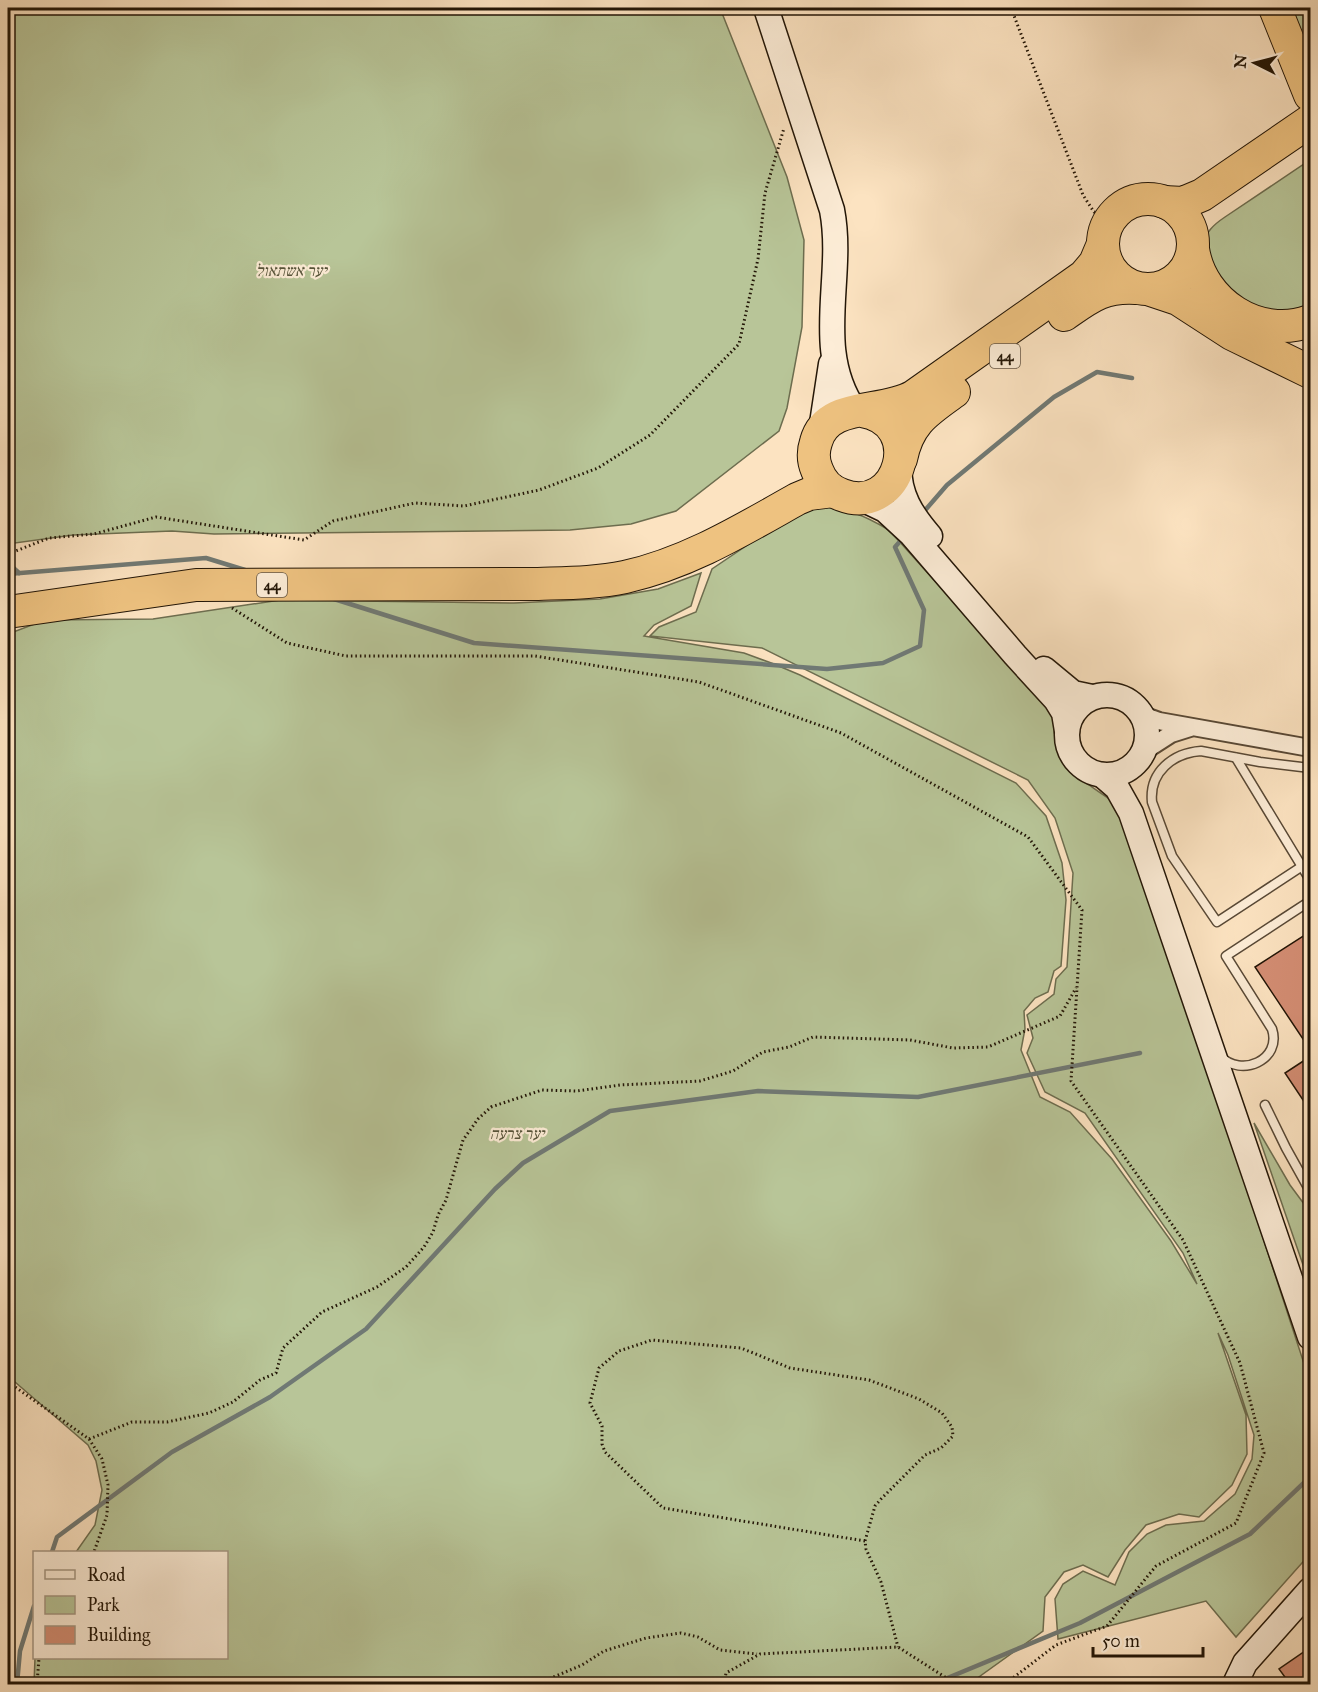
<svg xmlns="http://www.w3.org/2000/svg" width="1318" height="1692" font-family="'IM FELL Great Primer','Frank Ruhl Libre',serif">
	<rect width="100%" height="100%" fill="#fce3c1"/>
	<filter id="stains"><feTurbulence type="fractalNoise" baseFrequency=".00333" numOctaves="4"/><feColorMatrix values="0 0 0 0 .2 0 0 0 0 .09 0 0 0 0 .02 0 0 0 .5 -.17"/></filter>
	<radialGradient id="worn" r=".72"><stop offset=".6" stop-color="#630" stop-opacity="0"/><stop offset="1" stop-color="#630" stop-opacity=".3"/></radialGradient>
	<g fill="#b8c598" stroke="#6d6d4f" stroke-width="1.5">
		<polygon points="8,8 720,8 787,177 804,240 802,327 787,408 779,431 676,511 631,524 570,530 214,534 172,531 73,535 8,544 8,308 12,293 8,282"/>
		<polygon points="1291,8 1302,8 1310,23 1310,52"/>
		<path d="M1310,160V310L1286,316L1233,298L1202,246C1206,232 1213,225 1225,217Z"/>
		<path d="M816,505C848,509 862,514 889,530L1054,713C1059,770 1078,778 1123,808L1310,1382V1554L1236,1637L1206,1601L1058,1639L1055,1599L1063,1584L1083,1571L1115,1585L1129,1552L1147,1534L1166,1525L1204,1521L1235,1494L1252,1459L1254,1435L1228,1355L1218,1333L1246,1415L1247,1454L1232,1485L1199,1517L1179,1514L1146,1525L1125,1550L1108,1577L1083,1565L1064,1572L1045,1597L1043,1631L969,1684H34L35,1658H226V1552H76L95,1525L102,1490L96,1461L88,1445L8,1376V634L45,620L153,619L280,600L514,603L600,599L658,589L701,573L691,606L654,625L644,636L744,653L774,664L800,675L1016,783L1046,816L1062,863L1066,900L1061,966L1054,971L1048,992L1035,998L1024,1011L1025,1029L1021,1050L1040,1097L1070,1112L1112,1159L1171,1241L1197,1284L1183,1253L1085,1113L1045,1092L1027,1053L1033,1038L1027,1015L1054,994L1056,979L1067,967L1073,873L1055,818L1028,780L762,648L650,636L659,627L696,612L712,569L798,511Z"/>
		<polygon points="1254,1123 1290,1185 1310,1212 1310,1285"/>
	</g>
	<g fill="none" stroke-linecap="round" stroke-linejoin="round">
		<g stroke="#707974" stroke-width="4.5">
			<polyline points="921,515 947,485 1054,397 1097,372 1132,378"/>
			<polyline points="8,563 19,573"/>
			<polyline points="8,574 206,558 245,570"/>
			<polyline points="334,599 474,643 827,669 883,663 920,646 924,610 895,547 903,538"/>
			<polyline points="52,1552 57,1537 172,1452 270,1397 366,1329 495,1189 523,1163 610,1111 758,1091 918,1097 1140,1053"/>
			<polyline points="17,1684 20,1651 34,1606"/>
			<polyline points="933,1684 1080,1623 1250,1534 1310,1477"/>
		</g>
	</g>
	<g fill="#d38d73" stroke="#221506" stroke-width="1.5">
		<polygon points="1311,931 1311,1051 1255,967"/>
		<polygon points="1311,1056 1311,1112 1285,1073"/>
		<polygon points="1311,1647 1311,1684 1290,1684 1279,1669"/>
	</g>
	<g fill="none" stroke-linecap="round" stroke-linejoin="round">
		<defs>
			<g id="lane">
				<polyline points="1236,758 1310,880"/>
				<path d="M1310,768L1260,762L1201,751C1173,753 1149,772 1152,802L1172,856L1217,922L1310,861"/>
				<path d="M1220,1056C1241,1078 1282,1060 1272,1029L1226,956L1310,901"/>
				<polyline points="1265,1105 1286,1148 1310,1191"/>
			</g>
			<g id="street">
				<polyline points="1138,710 1148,717 1159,721 1310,748"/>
				<polyline points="1143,752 1171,734 1190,728"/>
			</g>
			<g id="secondary">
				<path d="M766,8L832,210C845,278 812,349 855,411"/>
				<polyline points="821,430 831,364"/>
				<path d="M899,466C899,495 911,514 930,536"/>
				<polyline points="860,498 885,510 911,534 1015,655 1056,700 1064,713 1067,731"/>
				<polyline points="1044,669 1073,693 1092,697"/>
				<circle cx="1107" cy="735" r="40"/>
				<polyline points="1102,775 1117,788 1131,813 1310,1337"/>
				<polyline points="1235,1684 1245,1663 1310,1590"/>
			</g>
			<g id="highway">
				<polyline points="1275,8 1310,95"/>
				<circle cx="1148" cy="244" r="45"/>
				<polyline points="1164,202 1183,203 1202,195 1310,121"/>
				<path d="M1193,249C1201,303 1259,340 1310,321"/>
				<polyline points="1151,290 1178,299 1232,334 1310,372"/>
				<path d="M1064,315C1090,297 1103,286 1136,288"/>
				<path d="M862,411C928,422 900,517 842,495C830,491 821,481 817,470C813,461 813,451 816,442C827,401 881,415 914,396L1084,276L1095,263L1103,244"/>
				<path d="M901,459C908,423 926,412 954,392"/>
				<path d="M8,612L196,585L538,584C567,583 596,583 625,577C688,563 742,530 797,499L809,494L833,491"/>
			</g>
		</defs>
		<use href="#lane" stroke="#584835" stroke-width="11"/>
		<use href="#street" stroke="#584835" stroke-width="20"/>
		<use href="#secondary" stroke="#221506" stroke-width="27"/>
		<use href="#highway" stroke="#221506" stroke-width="34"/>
		<g stroke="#221506" stroke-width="3" stroke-dasharray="1.5 3" stroke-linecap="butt">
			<polyline points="1011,8 1083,195 1094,212 1111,216 1108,224"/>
			<polyline points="8,554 49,538 94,534 156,517 304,540 333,521 415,503 464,506 539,490 598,468 650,435 739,344 758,259 765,193 784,128"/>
			<polyline points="232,608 287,643 346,656 535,656 699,682 841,733 1028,837 1082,910 1071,1081 1183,1240 1240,1363 1264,1453 1236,1523 1156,1566 1107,1626 1056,1645 1005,1684"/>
			<polyline points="8,1382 89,1439 102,1459 108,1485 107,1515 94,1552"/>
			<polyline points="89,1439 132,1422 167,1422 209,1413 233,1402 260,1380 276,1373 283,1348 322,1312 377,1287 406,1267 424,1247 433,1232 438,1215 446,1200 463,1140 478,1119 491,1107 542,1090 577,1091 620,1085 700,1081 733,1071 763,1052 789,1047 813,1037 910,1040 953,1048 988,1047 1060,1016 1076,988"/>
			<polyline points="865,1541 663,1508 605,1452 602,1444 602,1426 590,1403 599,1368 619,1351 652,1340 741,1348 790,1368 869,1380 919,1399 942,1413 952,1427 953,1436 941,1448 925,1455 881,1499 875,1506 865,1541 866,1549 881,1582 898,1647"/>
			<polyline points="37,1684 39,1658"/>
			<polyline points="537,1684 582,1665 604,1651 646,1638 681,1633 698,1637 720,1650 757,1654"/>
			<polyline points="724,1684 726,1673 760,1654 898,1647 948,1679 949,1684"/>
		</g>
		<use href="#lane" stroke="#fdedd7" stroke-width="8"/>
		<use href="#street" stroke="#fdedd7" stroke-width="16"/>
		<use href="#secondary" stroke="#fdedd7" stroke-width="24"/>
		<use href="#highway" stroke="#eec280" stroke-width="32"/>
	</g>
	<g text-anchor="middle" stroke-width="4.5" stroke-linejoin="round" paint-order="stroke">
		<g fill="#fdedd7" stroke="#645645" stroke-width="1.5">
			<rect x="990" y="344" width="30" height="24" rx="4.5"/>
			<rect x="257" y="573" width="30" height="24" rx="4.5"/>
		</g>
		<g font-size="15" font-weight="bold" fill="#221506">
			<text x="1005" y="361">44</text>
			<text x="272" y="590">44</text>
		</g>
		<g font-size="16" font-style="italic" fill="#565339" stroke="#fdedd7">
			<text x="291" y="276">יער אשתאול</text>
			<text x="517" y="1139">יער צרעה</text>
		</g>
	</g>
	<rect width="1318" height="1692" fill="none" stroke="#fce3c1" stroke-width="30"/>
	<rect x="9" y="9" width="1300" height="1674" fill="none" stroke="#221506" stroke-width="3"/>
	<rect x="15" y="15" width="1288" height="1662" fill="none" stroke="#221506" stroke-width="1.5"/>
	<rect x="33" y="1551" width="195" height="108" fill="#fdedd7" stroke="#a59783" stroke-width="1.5"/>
	<rect x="45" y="1570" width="30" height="9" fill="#fdedd7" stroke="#a59783" stroke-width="1.5"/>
	<text x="87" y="1581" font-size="18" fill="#221506">Road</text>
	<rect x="45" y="1596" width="30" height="18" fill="#b8c598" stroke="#a59783" stroke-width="1.5"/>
	<text x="87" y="1611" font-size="18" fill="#221506">Park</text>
	<rect x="45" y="1626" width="30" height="18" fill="#d38d73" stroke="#a59783" stroke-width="1.5"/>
	<text x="87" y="1641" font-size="18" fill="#221506">Building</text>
	<g transform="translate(1255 63) rotate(276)" stroke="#fdedd7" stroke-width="4.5" paint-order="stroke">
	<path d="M0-4.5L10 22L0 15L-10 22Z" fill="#221506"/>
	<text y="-9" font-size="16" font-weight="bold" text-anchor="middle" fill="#221506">N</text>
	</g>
	<path d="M1093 1647v9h110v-9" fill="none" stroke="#221506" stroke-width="3"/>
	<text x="1102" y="1647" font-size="18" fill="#221506" stroke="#fdedd7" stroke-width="4.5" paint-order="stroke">50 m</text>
	<rect width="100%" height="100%" filter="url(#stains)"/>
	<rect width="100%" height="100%" fill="url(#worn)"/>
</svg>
